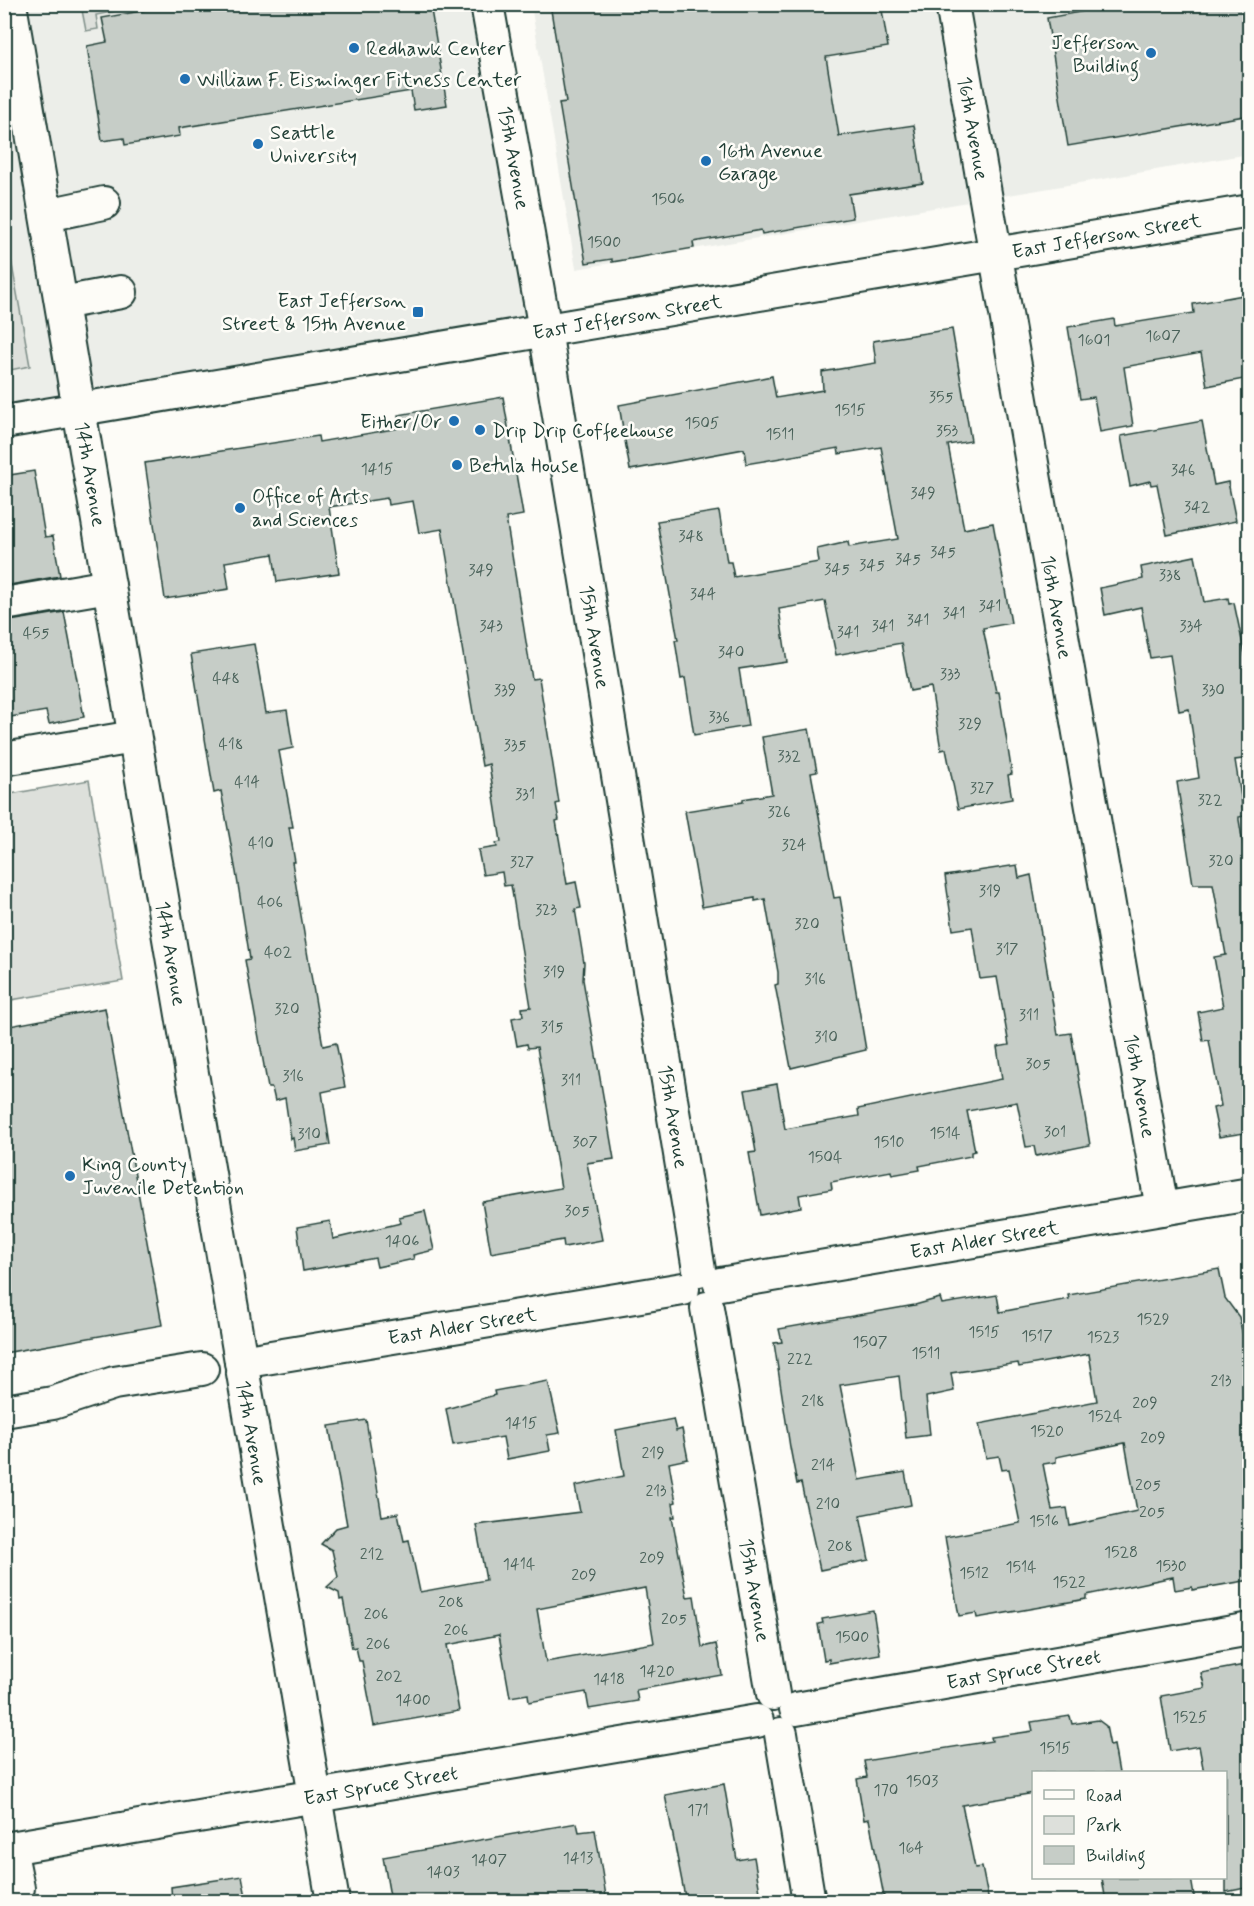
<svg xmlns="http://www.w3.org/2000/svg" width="1254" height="1906" font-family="Mynerve,sans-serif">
	<rect width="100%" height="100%" fill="#fdfcf7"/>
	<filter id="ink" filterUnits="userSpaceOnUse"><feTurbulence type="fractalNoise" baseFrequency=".0167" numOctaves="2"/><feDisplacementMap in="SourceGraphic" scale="12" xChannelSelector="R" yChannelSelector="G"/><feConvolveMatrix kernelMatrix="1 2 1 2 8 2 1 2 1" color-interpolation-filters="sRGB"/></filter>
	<g filter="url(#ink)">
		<g fill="#eceee9">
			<polygon points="5,5 487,5 545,330 5,422"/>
			<polygon points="531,5 1249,5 1249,154 576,269"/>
		</g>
		<g fill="#dde0db" stroke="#7e8e88" stroke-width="1.5">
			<polygon points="81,5 149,4 149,5 96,15 98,29 86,31"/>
			<polygon points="4,220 30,366 5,371 4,371"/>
			<polygon points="89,780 123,981 5,1001 5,795"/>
		</g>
		<g fill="#c6cdc7" stroke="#1f3d34" stroke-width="1.5" fill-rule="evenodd">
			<polygon points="157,4 430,4 447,105 414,110 411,91 179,128 180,136 125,145 124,138 102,141 87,46 107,42 102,18 158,8"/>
			<polygon points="550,4 881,4 888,47 826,57 839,136 914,125 923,183 849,194 853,218 762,234 761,230 693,242 694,248 612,262 612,259 586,263 559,103 566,102"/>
			<polygon points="1095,4 1250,4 1250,115 1068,146 1047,18 1096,9"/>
			<polygon points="1249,294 1249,378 1207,386 1201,353 1124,367 1133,426 1100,432 1094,397 1080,399 1068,327 1114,319 1115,326 1194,313 1193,304"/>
			<polygon points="952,329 971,441 948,445 964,529 993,523 1011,623 983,628 996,692 999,692 1012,774 1008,775 1012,799 958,809 946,749 941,750 931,687 910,691 901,643 836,655 825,601 779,609 787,662 739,669 748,726 694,735 685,678 681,679 675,640 678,640 657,521 719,511 727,562 731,562 734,577 819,562 817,549 848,542 849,547 898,539 881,447 839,454 838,448 746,464 744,449 630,470 619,405 772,376 776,398 823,390 822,372 876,363 873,341"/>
			<polygon points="503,397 523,515 506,518 532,679 539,678 559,803 556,804 559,820 556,821 567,884 576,882 581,908 575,909 584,963 583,980 614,1159 587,1163 602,1240 564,1247 563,1240 491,1253 482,1202 561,1188 537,1047 528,1048 527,1044 517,1046 512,1018 523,1016 522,1008 531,1007 511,885 504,886 502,872 483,875 478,850 497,847 496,843 501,842 489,764 482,766 442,529 419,533 413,501 388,505 387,498 329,507 339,573 277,582 273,554 225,562 229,589 165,599 145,463 318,436 319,442 400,428 398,415"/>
			<polygon points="1202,421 1214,485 1228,482 1236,521 1167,535 1157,484 1151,485 1150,481 1130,486 1121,436"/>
			<polygon points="34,471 45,537 53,536 60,576 4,586 4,476"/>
			<polygon points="1195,556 1204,602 1228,598 1229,604 1234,603 1250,678 1250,758 1235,760 1244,816 1239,817 1239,820 1250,885 1250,1132 1219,1137 1213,1108 1221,1106 1209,1040 1203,1041 1198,1012 1223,1007 1214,957 1226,955 1213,884 1193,884 1177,782 1199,778 1189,709 1179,711 1170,655 1150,658 1141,607 1105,615 1100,588 1143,579 1141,567"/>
			<polygon points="64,612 84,717 49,724 46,711 4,718 4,622"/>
			<polygon points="254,644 266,713 287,710 293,748 279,751 293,827 289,827 295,862 292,862 323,1046 336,1043 345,1087 322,1092 330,1145 295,1151 293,1138 291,1139 285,1098 275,1101 272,1088 268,1088 245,960 250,959 236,872 221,791 214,793 191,654"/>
			<polygon points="809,729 817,772 811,773 834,898 840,897 866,1050 791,1068 775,985 778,984 778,972 765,899 755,901 755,898 702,907 685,811 743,802 743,799 772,794 762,737"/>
			<polygon points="1017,865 1019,878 1031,875 1058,1035 1071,1033 1090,1145 1036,1156 1034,1146 1026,1147 1017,1102 967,1111 975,1151 971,1152 971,1156 919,1166 920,1170 892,1175 891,1171 831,1182 832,1189 799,1195 801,1207 760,1215 749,1153 756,1152 745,1090 777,1084 785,1129 859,1116 858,1109 1002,1079 997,1047 1009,1045 997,977 980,979 972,927 953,930 945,876"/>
			<polygon points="105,1008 162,1325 4,1353 4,1027"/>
			<polygon points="425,1211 434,1250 413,1255 414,1259 377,1267 375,1258 303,1271 297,1227 330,1221 333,1239 401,1223 399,1217"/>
			<path d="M1219,1269L1225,1298L1239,1317L1250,1368V1580L1192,1590V1587L1175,1590L1173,1577L1086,1595V1599L977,1618L976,1613L959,1616L945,1537L1020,1523L1009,1469L1002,1470L999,1456L986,1458L979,1424L1097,1401L1089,1354L1019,1367L1018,1363L951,1373L954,1391L926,1397L930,1435L906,1438L899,1376L840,1385L859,1480L905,1472L911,1505L860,1515L869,1560L820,1570L801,1483L797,1484L790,1447L774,1343L782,1342L779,1329L915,1305L940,1298L942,1304L997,1295L1000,1312L1069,1299L1068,1295ZM1125,1443L1137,1511L1070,1526L1067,1508L1052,1510L1043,1464L1056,1462V1457Z"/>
			<polygon points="548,1381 560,1433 547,1435 550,1451 507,1459 503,1437 453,1445 446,1409 495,1395 494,1391"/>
			<path d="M673,1419L676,1431L682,1429L688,1459L669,1463L676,1502L673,1503L675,1517H672L687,1597L694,1596L702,1647L716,1644L722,1675L636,1690L638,1701L589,1709L586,1692L529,1702L528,1694L510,1697L499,1635L447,1645L459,1711L374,1726L362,1661H359L356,1647L352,1648L343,1599L340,1600L339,1593L327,1587L338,1577L332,1550L321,1544L336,1528L347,1525L329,1426L366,1420L382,1516L398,1513L404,1541L409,1540L420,1592L486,1580L476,1525L580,1512L575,1486L624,1476L616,1430ZM645,1588L654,1643L546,1662L537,1609Z"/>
			<polygon points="873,1610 880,1654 829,1663 829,1659 824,1660 818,1624 823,1623 822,1619"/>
			<polygon points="1250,1664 1250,1887 1226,1892 1226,1773 1204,1773 1199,1746 1170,1751 1161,1696 1205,1688 1201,1673"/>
			<polygon points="1070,1716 1072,1724 1098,1720 1106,1726 1110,1746 1114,1745 1119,1773 1034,1773 1034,1793 962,1805 975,1868 982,1867 989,1902 885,1902 869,1819 864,1820 857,1779 867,1777 864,1761 992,1741 991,1737 1033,1731 1031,1722"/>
			<polygon points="724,1784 737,1860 754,1857 761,1898 740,1902 686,1902 665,1795"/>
			<polygon points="577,1823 579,1832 595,1830 607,1902 391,1902 383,1857"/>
			<polygon points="242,1876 247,1902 172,1902 171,1887"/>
			<polygon points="1102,1878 1191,1878 1195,1902 1106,1902"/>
		</g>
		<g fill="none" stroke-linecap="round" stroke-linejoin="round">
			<defs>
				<g id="minor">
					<path id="s1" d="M10,4C121,636 222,1270 333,1902"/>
					<path id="s2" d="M487,4L545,330L699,1270"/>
					<path id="s3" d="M952,4L1162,1209"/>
					<polyline points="47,215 104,203"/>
					<polyline points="62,303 121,292"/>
					<path id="s4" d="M4,422L1250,211"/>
					<polyline points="4,604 109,586"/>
					<polyline points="4,759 134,737"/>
					<path id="s5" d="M720,1284L1250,1194"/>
					<path id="s6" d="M707,1308L773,1694"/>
					<path id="s7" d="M241,1362L683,1289"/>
					<polyline points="4,1411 53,1403 114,1383 202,1369"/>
					<path id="s8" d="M796,1709L1250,1629"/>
					<polyline points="781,1734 809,1902"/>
					<polyline points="10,1848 18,1888 12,1902"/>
					<path id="s9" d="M4,1849L757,1721"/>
				</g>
			</defs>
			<use href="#minor" stroke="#1f3d34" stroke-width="36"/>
			<use href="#minor" stroke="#fdfcf7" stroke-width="32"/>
		</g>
	</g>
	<g fill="#1f6fb2" stroke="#fdfcf7" stroke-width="2">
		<circle cx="354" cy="48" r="6"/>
		<circle cx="1151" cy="53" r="6"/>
		<circle cx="185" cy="79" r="6"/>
		<circle cx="258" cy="144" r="6"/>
		<circle cx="706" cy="161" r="6"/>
		<rect x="412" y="306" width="12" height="12" rx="3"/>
		<circle cx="454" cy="421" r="6"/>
		<circle cx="480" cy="430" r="6"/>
		<circle cx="457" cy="465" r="6"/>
		<circle cx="240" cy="508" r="6"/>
		<circle cx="70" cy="1176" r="6"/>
	</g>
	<g text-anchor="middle" stroke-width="5" stroke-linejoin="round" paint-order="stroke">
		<g font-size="16" fill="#496159">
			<text x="668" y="204">1506</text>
			<text x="604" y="247">1500</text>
			<text x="1163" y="341">1607</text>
			<text x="1094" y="345">1601</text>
			<text x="941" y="402">355</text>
			<text x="850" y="415">1515</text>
			<text x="702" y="428">1505</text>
			<text x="947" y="436">353</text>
			<text x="780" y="439">1511</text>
			<text x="377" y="474">1415</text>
			<text x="1183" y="475">346</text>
			<text x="923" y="498">349</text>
			<text x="1197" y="512">342</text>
			<text x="691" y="541">348</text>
			<text x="943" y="557">345</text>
			<text x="908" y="564">345</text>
			<text x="872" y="570">345</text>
			<text x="837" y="574">345</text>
			<text x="481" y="575">349</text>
			<text x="1170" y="580">338</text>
			<text x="703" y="599">344</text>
			<text x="990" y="611">341</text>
			<text x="954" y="618">341</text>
			<text x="918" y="625">341</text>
			<text x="491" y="631">343</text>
			<text x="883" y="631">341</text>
			<text x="1191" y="631">334</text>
			<text x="848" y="637">341</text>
			<text x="36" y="638">455</text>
			<text x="731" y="657">340</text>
			<text x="950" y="679">333</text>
			<text x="226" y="683">448</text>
			<text x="505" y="695">339</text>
			<text x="1213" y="695">330</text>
			<text x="719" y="722">336</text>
			<text x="970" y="729">329</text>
			<text x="231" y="749">418</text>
			<text x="515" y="750">335</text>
			<text x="789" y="761">332</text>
			<text x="247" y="787">414</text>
			<text x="982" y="793">327</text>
			<text x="525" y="799">331</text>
			<text x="1210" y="805">322</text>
			<text x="779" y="817">326</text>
			<text x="261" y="848">410</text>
			<text x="794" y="850">324</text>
			<text x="1221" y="866">320</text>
			<text x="522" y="867">327</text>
			<text x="990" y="896">319</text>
			<text x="270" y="907">406</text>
			<text x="546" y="915">323</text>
			<text x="807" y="929">320</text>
			<text x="1007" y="954">317</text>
			<text x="278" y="957">402</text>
			<text x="554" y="977">319</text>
			<text x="815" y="984">316</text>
			<text x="287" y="1014">320</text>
			<text x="1029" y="1020">311</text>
			<text x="552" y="1032">315</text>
			<text x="826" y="1042">310</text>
			<text x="1038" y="1069">305</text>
			<text x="293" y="1081">316</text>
			<text x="571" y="1085">311</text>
			<text x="1055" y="1137">301</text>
			<text x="945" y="1138">1514</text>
			<text x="309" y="1139">310</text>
			<text x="585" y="1147">307</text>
			<text x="889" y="1147">1510</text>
			<text x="825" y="1162">1504</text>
			<text x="577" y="1216">305</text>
			<text x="402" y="1246">1406</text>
			<text x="1153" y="1324">1529</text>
			<text x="984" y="1337">1515</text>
			<text x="1037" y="1341">1517</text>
			<text x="1103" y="1342">1523</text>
			<text x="870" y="1347">1507</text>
			<text x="926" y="1358">1511</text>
			<text x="800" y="1364">222</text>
			<text x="1221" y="1386">213</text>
			<text x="813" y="1406">218</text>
			<text x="1145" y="1408">209</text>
			<text x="1105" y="1421">1524</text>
			<text x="521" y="1428">1415</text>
			<text x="1047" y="1436">1520</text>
			<text x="1153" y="1443">209</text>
			<text x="653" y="1458">219</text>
			<text x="823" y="1470">214</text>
			<text x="1148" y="1490">205</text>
			<text x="656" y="1496">213</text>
			<text x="828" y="1509">210</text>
			<text x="1152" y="1517">205</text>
			<text x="1044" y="1526">1516</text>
			<text x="840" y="1551">208</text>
			<text x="1121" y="1557">1528</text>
			<text x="372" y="1559">212</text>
			<text x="652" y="1563">209</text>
			<text x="519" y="1569">1414</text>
			<text x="1171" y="1571">1530</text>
			<text x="1021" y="1572">1514</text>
			<text x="974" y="1578">1512</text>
			<text x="584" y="1580">209</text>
			<text x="1069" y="1587">1522</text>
			<text x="451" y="1607">208</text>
			<text x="376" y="1619">206</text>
			<text x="674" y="1624">205</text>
			<text x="456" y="1635">206</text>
			<text x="852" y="1642">1500</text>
			<text x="378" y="1649">206</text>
			<text x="657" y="1676">1420</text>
			<text x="389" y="1681">202</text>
			<text x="609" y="1684">1418</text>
			<text x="413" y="1705">1400</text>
			<text x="1190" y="1722">1525</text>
			<text x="1055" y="1753">1515</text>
			<text x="922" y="1786">1503</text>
			<text x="886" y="1795">170</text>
			<text x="698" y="1815">171</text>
			<text x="911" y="1853">164</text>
			<text x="578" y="1863">1413</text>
			<text x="489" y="1865">1407</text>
			<text x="443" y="1877">1403</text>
		</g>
		<g font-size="20" fill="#1f3d34" stroke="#fdfcf7" text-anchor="start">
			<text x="1139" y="49" text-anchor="end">Jefferson<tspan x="1139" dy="23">Building</tspan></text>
			<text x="366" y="55">Redhawk Center</text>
			<text x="197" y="86">William F. Eisminger Fitness Center</text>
			<text x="270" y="139">Seattle<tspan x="270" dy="23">University</tspan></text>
			<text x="718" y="157">16th Avenue<tspan x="718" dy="23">Garage</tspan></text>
			<text x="406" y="307" text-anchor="end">East Jefferson<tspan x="406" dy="23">Street &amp; 15th Avenue</tspan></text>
			<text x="442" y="428" text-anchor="end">Either/Or</text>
			<text x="492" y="437">Drip Drip Coffeehouse</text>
			<text x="469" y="472">Betula House</text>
			<text x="252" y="503">Office of Arts<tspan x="252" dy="23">and Sciences</tspan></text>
			<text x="82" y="1171">King County<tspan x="82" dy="23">Juvenile Detention</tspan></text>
		</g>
		<g font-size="20" fill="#1f3d34" stroke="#fdfcf7">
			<text dy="7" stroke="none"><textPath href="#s3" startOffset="126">16th Avenue</textPath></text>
			<text dy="7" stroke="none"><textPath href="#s2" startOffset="156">15th Avenue</textPath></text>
			<text dy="7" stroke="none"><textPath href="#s4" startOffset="1118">East Jefferson Street</textPath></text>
			<text dy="7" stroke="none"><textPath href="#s4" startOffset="632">East Jefferson Street</textPath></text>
			<text dy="7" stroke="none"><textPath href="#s1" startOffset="477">14th Avenue</textPath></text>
			<text dy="7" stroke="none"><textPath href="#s3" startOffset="612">16th Avenue</textPath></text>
			<text dy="7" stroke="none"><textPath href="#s2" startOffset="642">15th Avenue</textPath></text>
			<text dy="7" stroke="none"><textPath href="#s1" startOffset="963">14th Avenue</textPath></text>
			<text dy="7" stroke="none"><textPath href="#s3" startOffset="1098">16th Avenue</textPath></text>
			<text dy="7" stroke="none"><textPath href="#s2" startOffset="1128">15th Avenue</textPath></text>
			<text dy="7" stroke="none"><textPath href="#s5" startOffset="268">East Alder Street</textPath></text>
			<text dy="7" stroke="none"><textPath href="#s7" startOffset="224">East Alder Street</textPath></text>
			<text dy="7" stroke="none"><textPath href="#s1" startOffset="1449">14th Avenue</textPath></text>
			<text dy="7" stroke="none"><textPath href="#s6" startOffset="286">15th Avenue</textPath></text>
			<text dy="7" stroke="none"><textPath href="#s8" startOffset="231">East Spruce Street</textPath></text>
			<text dy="7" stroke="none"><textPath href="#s9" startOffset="382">East Spruce Street</textPath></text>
		</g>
	</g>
	<rect width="1254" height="1906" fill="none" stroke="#fdfcf7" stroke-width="24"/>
	<rect x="12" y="12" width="1230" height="1882" fill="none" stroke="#1f3d34" stroke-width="2" filter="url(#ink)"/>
	<rect x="1032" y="1771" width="195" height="108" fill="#fdfcf7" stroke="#a4b0a9" stroke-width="1.5"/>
	<rect x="1044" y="1790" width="30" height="9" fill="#fdfcf7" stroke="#a4b0a9" stroke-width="1.5"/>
	<text x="1086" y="1801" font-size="18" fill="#1f3d34">Road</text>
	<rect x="1044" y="1816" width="30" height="18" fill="#dde0db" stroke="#a4b0a9" stroke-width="1.5"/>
	<text x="1086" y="1831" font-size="18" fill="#1f3d34">Park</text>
	<rect x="1044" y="1846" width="30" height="18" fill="#c6cdc7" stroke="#a4b0a9" stroke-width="1.5"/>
	<text x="1086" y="1861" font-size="18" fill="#1f3d34">Building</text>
</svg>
